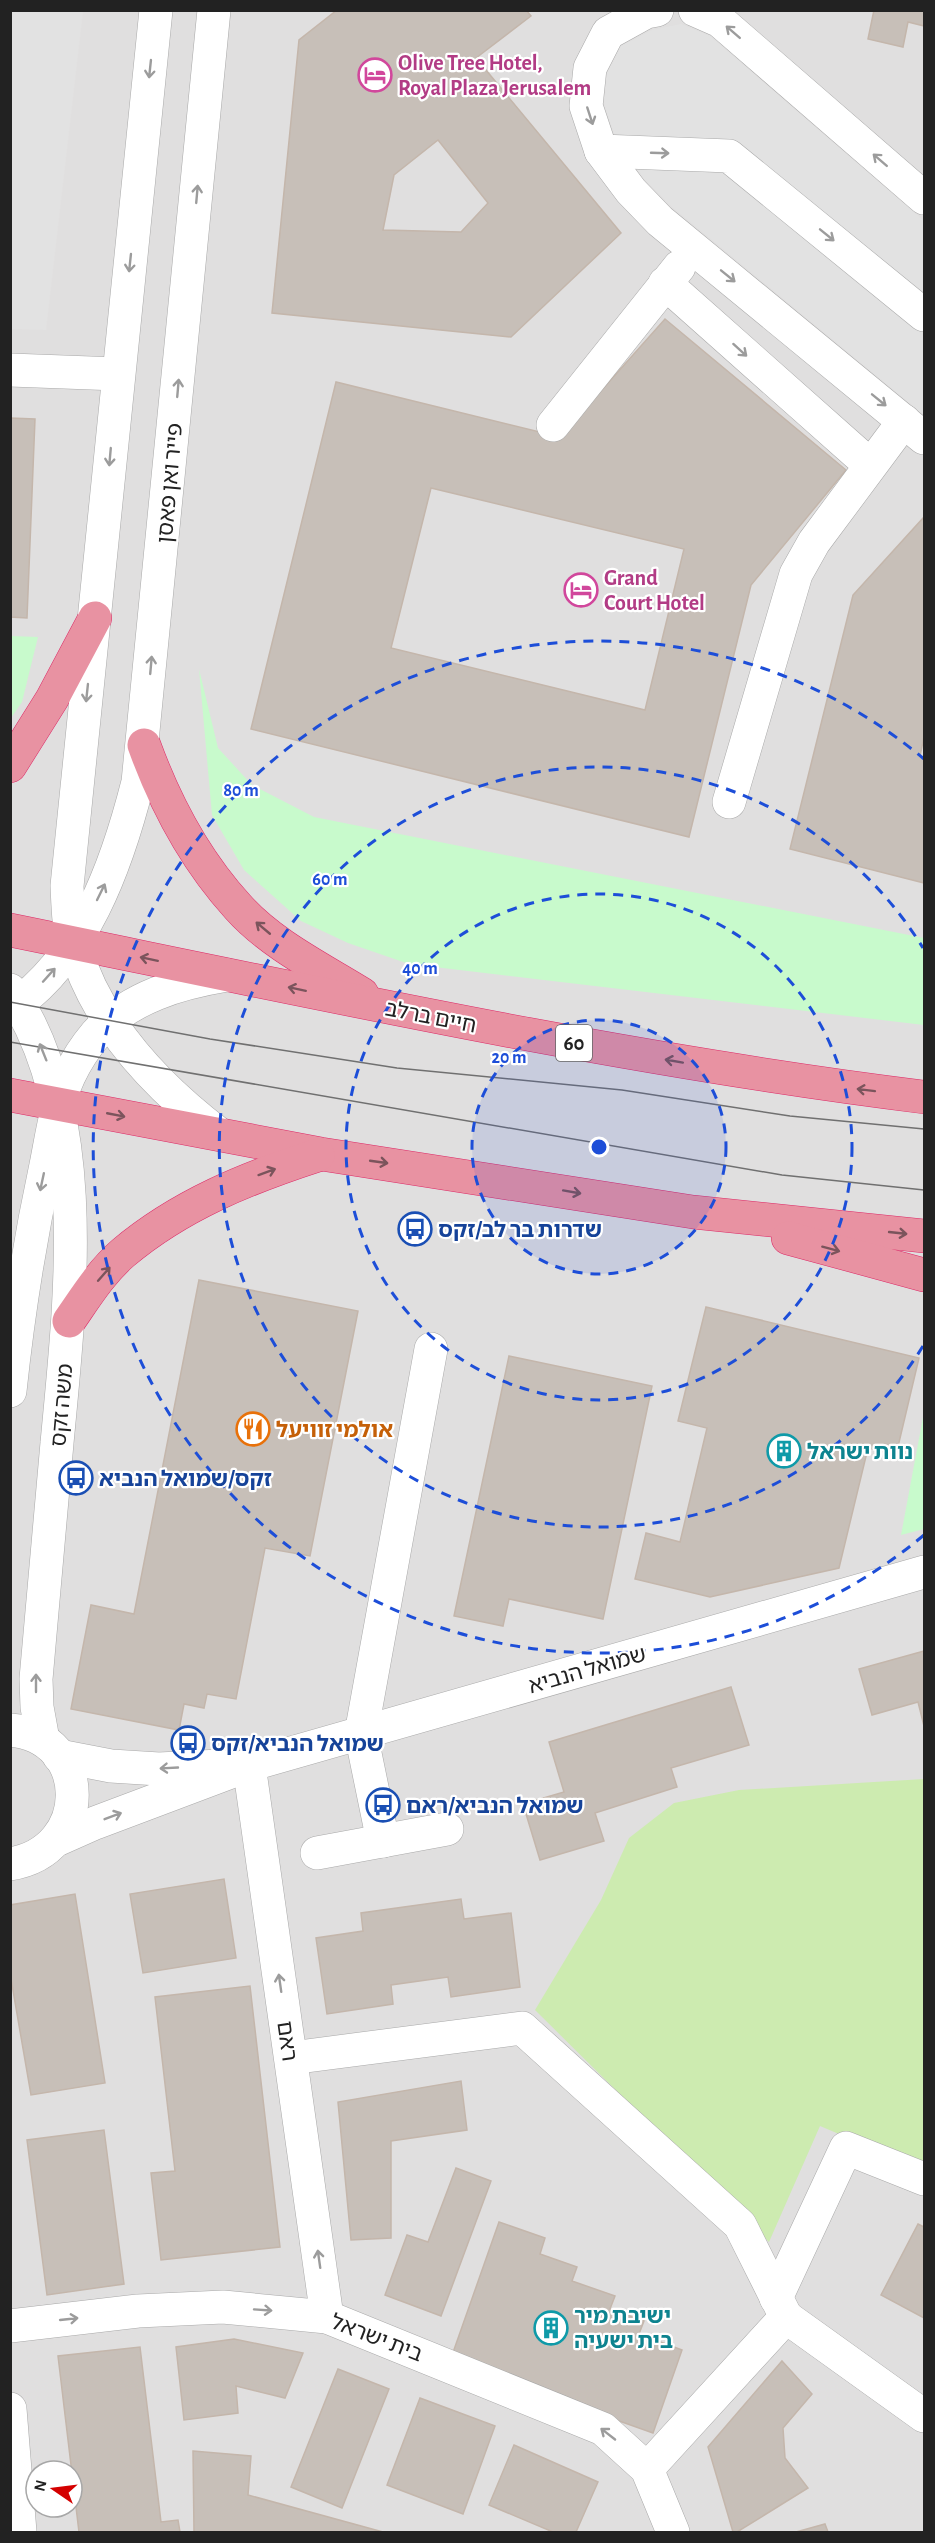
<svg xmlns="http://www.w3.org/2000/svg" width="935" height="2543" font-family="'Alegreya Sans','Noto Sans Hebrew',sans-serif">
	<rect width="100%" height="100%" fill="#f2efe9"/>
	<path fill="#e0dfdf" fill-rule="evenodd" d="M11,11H924V2532H11ZM36,2471H72V2507H36Z"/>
	<polygon fill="#cdebb0" points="924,1779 924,2170 820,2126 769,2242 535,2010 601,1900 629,1838 674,1803 739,1790"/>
	<g fill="#c8facc">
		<polygon points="11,636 38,637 22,702 11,718"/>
		<polygon points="199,669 218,748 252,785 314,817 924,938 924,1025 409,964 348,943 301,921 244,870 212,815"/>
		<polygon points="924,1412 924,1529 901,1535"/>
	</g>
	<g fill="#e2e2e2">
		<polygon points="11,10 83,11 46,330 11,329"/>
		<polygon points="681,24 710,36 924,221 924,415 672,207 644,179 617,142 604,104 607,73 621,46 652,30"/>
	</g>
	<g fill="#c7bfb8" stroke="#c4b6ab" stroke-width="1.5" fill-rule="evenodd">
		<path d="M337,10H526L531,16L476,58L621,233L511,337L272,313L299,40ZM438,140L488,203L461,232L383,230L394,175Z"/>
		<polygon points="874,10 924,10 924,26 908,22 903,47 868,39"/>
		<path d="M665,319L846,470L751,585L689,837L251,729L336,382L560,437ZM431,488L684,549L645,710L391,648Z"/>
		<polygon points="10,418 35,419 27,618 10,617"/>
		<polygon points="924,517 924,737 920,756 924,758 924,883 790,849 853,595"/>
		<polygon points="199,1280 358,1311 310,1556 265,1548 236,1699 207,1694 204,1708 184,1704 179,1730 71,1709 91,1605 134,1614"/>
		<polygon points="706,1307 919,1358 896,1455 868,1448 839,1568 710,1597 635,1579 646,1533 680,1542 707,1428 678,1421"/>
		<polygon points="509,1356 652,1386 603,1619 509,1599 503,1626 454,1616"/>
		<polygon points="924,1651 924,1726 918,1702 872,1715 859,1669"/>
		<polygon points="731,1687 749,1745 671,1768 677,1787 595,1813 604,1841 540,1860 523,1804 564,1792 549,1742"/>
		<polygon points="224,1879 236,1958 143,1973 130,1894"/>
		<polygon points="75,1894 105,2083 31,2095 10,1973 10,1905"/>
		<polygon points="461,1899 464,1919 511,1913 520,1987 451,1997 448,1977 391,1985 393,2004 327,2014 316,1938 363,1931 361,1913"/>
		<polygon points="250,1986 280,2247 161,2260 151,2173 175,2171 155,1997"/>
		<polygon points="461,2081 467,2130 391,2141 391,2238 351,2240 338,2102"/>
		<polygon points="104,2130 124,2284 47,2295 27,2140"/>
		<polygon points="456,2168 491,2181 441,2316 385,2295 407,2235 428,2242"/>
		<polygon points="499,2222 545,2238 540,2254 577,2267 572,2281 615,2296 610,2309 644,2321 639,2334 682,2350 653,2433 450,2361"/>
		<polygon points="918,2224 924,2227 924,2318 881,2295"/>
		<polygon points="234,2339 303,2353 285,2398 236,2386 238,2413 184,2420 176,2347"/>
		<polygon points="140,2347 161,2522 178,2520 180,2532 79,2532 58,2356"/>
		<polygon points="782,2361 812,2394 783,2428 785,2458 808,2488 737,2532 733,2532 708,2447"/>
		<polygon points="338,2369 389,2389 342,2508 291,2487"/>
		<polygon points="420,2398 495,2426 463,2514 387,2485"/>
		<polygon points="514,2445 598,2482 576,2532 553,2532 489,2505"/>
		<polygon points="193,2451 251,2456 248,2495 383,2532 194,2532"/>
		<polygon points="825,2524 828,2532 796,2532"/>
	</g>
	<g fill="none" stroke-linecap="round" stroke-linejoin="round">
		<defs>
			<g id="minor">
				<path d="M156,10L67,886C68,905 68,926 74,945C96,1022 156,1086 219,1134"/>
				<polyline points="657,10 646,12 608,33 590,68 586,106 601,151 631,191 660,221 924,438"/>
				<polyline points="695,10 720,21 924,198"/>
				<polyline points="601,151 729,156 924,315"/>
				<polyline points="665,283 870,465"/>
				<polyline points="10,370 118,374"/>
				<polyline points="553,425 679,267"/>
				<polyline points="729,802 796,574 814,542 904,421"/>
				<path d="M10,990C94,1114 70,1303 57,1443C50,1522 43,1601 36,1679L37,1707L43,1740"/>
				<path d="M10,1009C84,959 117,865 138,782L214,10"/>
				<path d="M10,1391C18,1315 30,1239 46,1165C52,1135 56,1104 69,1076C76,1061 85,1047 96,1034C130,997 179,983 227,975"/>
				<path d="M10,1730C93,1737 93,1851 10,1864"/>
				<polyline points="59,1756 111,1766 159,1769 220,1766"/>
				<polyline points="249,1765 327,2317"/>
				<polyline points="59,1839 95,1823 249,1765 924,1572"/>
				<polyline points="383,1841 361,1734 431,1349"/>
				<polyline points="317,1853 447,1829"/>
				<polyline points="291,2058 522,2028 740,2225 786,2317"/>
				<polyline points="776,2298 846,2148 924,2179"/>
				<polyline points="10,2326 138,2311 223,2307 327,2317 603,2429 647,2469 673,2532"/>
				<polyline points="10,2409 20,2532"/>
				<polyline points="647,2469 786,2317 924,2416"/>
			</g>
			<g id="highway">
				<path d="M144,745C165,803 196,861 238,907C271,944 320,968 362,994"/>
				<polyline points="10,766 52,699 95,618"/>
				<path d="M10,930C314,992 617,1059 924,1097"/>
				<polyline points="10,1095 321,1154 693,1212 924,1236"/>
				<polyline points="788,1238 924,1275"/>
				<path d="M69,1321C85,1298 101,1272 123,1253C180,1205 247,1178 318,1155"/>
			</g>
		</defs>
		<use href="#minor" stroke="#a9a9a9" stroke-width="34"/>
		<use href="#highway" stroke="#dc2a67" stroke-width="34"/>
		<use href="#minor" stroke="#fff" stroke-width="33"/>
		<use href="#highway" stroke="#e892a2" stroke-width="33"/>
		<g stroke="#707070" stroke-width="1.5">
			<polyline points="10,1002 210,1039 397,1068 622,1090 790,1116 924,1129"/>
			<polyline points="10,1042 782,1175 924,1190"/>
		</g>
	</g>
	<defs><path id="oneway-shaft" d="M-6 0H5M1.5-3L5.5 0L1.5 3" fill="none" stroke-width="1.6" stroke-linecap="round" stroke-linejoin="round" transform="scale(1.5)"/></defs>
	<g stroke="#9c9c9c">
		<use href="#oneway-shaft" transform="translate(733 32) rotate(-139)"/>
		<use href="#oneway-shaft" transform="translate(150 69) rotate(96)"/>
		<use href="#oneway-shaft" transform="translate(590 116) rotate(72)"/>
		<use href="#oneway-shaft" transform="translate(660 153) rotate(2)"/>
		<use href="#oneway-shaft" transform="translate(880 160) rotate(-139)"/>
		<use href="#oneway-shaft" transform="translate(197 194) rotate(-85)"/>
		<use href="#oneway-shaft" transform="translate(827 235) rotate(39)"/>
		<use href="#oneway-shaft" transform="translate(130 263) rotate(96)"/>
		<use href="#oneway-shaft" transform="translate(728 276) rotate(39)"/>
		<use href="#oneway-shaft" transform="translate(740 350) rotate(42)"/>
		<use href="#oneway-shaft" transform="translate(178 388) rotate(-85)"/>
		<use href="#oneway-shaft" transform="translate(879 400) rotate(39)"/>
		<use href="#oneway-shaft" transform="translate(110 457) rotate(95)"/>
		<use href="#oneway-shaft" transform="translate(151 665) rotate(-85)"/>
		<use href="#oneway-shaft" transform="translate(87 693) rotate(96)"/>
		<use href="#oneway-shaft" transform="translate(101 892) rotate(-64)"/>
		<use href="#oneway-shaft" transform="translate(49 975) rotate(-48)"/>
		<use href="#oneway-shaft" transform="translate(43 1052) rotate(-112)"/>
		<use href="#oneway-shaft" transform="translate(42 1182) rotate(102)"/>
		<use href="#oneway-shaft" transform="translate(36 1683) rotate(-90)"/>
		<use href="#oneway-shaft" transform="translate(169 1768) rotate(177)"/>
		<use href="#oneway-shaft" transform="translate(113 1816) rotate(-21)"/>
		<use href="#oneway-shaft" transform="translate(280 1983) rotate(-98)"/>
		<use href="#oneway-shaft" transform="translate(319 2259) rotate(-98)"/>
		<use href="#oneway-shaft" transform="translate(263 2310) rotate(4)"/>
		<use href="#oneway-shaft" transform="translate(69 2319) rotate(-6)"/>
		<use href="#oneway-shaft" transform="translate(608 2434) rotate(-142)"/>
	</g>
	<g stroke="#7b545c">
		<use href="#oneway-shaft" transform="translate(263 928) rotate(-140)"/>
		<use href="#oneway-shaft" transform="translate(149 959) rotate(-168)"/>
		<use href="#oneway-shaft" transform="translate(297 989) rotate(-168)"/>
		<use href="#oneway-shaft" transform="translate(674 1061) rotate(-170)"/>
		<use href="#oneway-shaft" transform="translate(866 1090) rotate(-173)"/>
		<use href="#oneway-shaft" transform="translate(116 1115) rotate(11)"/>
		<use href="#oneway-shaft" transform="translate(379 1162) rotate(8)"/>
		<use href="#oneway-shaft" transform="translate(267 1172) rotate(-20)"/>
		<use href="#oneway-shaft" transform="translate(572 1192) rotate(10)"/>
		<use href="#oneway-shaft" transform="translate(898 1233) rotate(6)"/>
		<use href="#oneway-shaft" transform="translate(831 1249) rotate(15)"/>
		<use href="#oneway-shaft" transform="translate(104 1274) rotate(-49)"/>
	</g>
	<circle cx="599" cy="1147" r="127" fill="#1d4ed8" fill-opacity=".12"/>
	<g fill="none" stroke="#1d4ed8" stroke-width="3" stroke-dasharray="10 8">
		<circle cx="599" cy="1147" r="127"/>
		<circle cx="599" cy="1147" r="253"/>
		<path d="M923 1346A380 380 0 1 1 923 948"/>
		<path d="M924 1535A506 506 0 1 1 924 759"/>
	</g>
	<defs>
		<symbol id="hotel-ring" viewBox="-11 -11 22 22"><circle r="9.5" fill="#fff" stroke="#d1479c" stroke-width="1.5"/><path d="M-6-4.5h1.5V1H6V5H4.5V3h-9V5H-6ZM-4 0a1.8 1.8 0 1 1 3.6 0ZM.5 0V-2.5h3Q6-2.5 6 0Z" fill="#d1479c"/></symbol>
		<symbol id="bus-ring" viewBox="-11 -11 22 22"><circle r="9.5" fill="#fff" stroke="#1a4fb4" stroke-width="1.5"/><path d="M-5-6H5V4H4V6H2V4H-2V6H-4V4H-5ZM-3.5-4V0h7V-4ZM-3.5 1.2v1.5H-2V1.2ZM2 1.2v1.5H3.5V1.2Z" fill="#1a4fb4"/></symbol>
		<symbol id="restaurant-ring" viewBox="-11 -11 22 22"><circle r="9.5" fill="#fff" stroke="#e8710a" stroke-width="1.5"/><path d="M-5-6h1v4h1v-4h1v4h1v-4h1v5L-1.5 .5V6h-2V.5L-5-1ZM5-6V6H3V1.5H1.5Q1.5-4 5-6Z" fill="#e8710a"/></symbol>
		<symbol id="building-ring" viewBox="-11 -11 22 22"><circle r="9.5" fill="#fff" stroke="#0f9aa8" stroke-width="1.5"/><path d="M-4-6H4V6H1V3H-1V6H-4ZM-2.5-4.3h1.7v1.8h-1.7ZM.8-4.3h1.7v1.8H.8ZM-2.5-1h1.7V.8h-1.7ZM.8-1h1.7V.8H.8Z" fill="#0f9aa8"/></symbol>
	</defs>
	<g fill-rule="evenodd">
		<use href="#hotel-ring" x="356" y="56" width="38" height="38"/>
		<use href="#hotel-ring" x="562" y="571" width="38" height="38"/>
		<use href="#bus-ring" x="396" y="1210" width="38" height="38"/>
		<use href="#restaurant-ring" x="234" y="1410" width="38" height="38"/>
		<use href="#building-ring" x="765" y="1432" width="38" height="38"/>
		<use href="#bus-ring" x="57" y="1459" width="38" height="38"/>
		<use href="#bus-ring" x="169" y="1724" width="38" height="38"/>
		<use href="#bus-ring" x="364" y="1786" width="38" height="38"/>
		<use href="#building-ring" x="532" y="2309" width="38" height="38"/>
	</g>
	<g text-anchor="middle" stroke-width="4.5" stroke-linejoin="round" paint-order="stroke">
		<rect fill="#fff" stroke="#646464" stroke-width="1.5" x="556" y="1025" width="36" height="36" rx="4.5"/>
		<g font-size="21" font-weight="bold" fill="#222">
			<text x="574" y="1050">60</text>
		</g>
		<g font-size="22" font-weight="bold" fill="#b23c85" stroke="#fff" text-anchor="start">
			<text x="398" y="70">Olive Tree Hotel,<tspan x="398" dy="25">Royal Plaza Jerusalem</tspan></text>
			<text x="604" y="585">Grand<tspan x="604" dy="25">Court Hotel</tspan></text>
		</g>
		<g font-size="22" fill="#222" stroke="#fff">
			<text transform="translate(169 483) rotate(-85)" y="8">פייר ואן פאסן</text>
			<text transform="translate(431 1016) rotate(11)" y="8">חיים ברלב</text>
			<text transform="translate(61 1405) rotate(-85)" y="8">משה זקס</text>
			<text transform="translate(587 1669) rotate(-16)" y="8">שמואל הנביא</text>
			<text transform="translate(288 2041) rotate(82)" y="8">ראם</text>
			<text transform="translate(377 2337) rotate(21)" y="8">בית ישראל</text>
		</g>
		<g font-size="22" font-weight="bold" fill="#164399" stroke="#fff" text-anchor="start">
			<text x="438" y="1237">שדרות בר לב/זקס</text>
			<text x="99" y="1486">זקס/שמואל הנביא</text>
			<text x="211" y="1751">שמואל הנביא/זקס</text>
			<text x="406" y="1813">שמואל הנביא/ראם</text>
		</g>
		<g font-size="22" font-weight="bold" fill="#c56008" stroke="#fff" text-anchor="start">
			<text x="276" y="1437">אולמי זוויעל</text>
		</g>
		<g font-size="22" font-weight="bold" fill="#0d838f" stroke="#fff" text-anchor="start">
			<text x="807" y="1459">נוות ישראל</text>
			<text x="574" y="2323">ישיבת מיר<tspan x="574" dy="25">בית ישעיה</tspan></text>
		</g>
	</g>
	<circle cx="599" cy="1147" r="9" fill="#1d4ed8" stroke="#fff" stroke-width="3"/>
	<g font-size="18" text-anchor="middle" font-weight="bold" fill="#1d4ed8" stroke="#fff" stroke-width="4.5" stroke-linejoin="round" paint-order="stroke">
		<text x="241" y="796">80 m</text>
		<text x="330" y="885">60 m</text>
		<text x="420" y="974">40 m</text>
		<text x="509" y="1063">20 m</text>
	</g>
	<rect width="935" height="2543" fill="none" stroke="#222222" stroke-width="24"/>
	<g transform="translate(54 2489) rotate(284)"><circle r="28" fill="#ffffff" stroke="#a7a7a7" stroke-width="1.5"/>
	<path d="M0-4.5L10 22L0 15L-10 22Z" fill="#d40000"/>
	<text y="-9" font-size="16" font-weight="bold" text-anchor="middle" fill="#222222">N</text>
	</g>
</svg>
